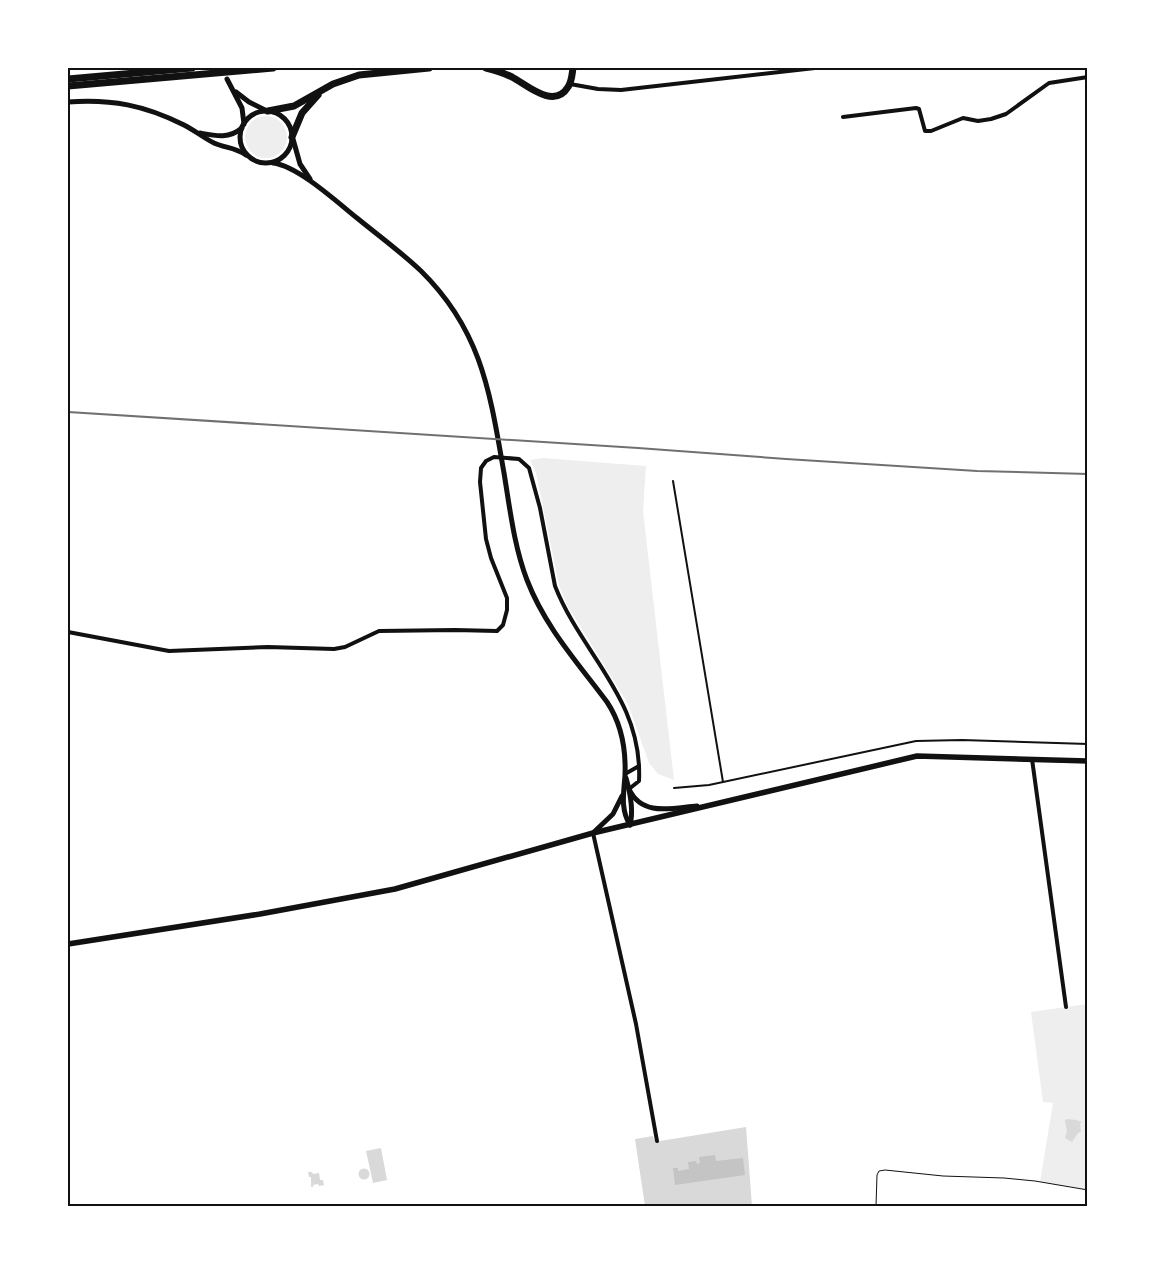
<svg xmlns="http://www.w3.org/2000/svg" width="1155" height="1274" font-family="'Roboto Condensed',sans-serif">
	<rect width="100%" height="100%" fill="#fff"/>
	<g fill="#eee">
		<circle cx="266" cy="137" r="21"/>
		<polygon points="543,458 646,466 643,511 674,780 658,774 649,763 628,704 567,605 559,585 536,473 530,460"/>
		<polygon points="1087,1004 1087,1190 1040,1182 1053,1103 1043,1102 1031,1012"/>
	</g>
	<g fill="#d9d9d9">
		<path d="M1067,1119L1076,1120L1082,1122L1080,1124L1081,1132L1078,1133L1072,1142L1065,1138C1069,1127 1066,1132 1065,1120Z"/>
		<polygon points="746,1127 752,1206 645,1206 635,1139 653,1136 654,1140 660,1141"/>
		<polygon points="381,1148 387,1180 373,1183 366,1151"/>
		<circle cx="364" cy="1174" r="5.5"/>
		<polygon points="312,1172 313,1174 319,1173 320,1180 323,1180 324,1185 319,1186 318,1184 313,1185 313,1187 311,1187 311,1177 309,1177 308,1172"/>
	</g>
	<polygon fill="#c4c4c4" points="715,1155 716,1161 743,1158 745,1175 675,1185 673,1168 678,1168 678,1171 689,1169 688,1162 696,1161 697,1164 700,1163 699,1157"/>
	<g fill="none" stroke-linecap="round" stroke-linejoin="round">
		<polyline stroke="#111" stroke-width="1" points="876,1206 877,1175 879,1171 885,1170 943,1176 1004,1178 1035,1181 1088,1190"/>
		<g stroke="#111" stroke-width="2">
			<polyline points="673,481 723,782"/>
			<polyline points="674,788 709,785 916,741 962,740 1088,744"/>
		</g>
		<g stroke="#111" stroke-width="4">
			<polyline points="570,84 598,89 621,90 815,68"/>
			<polyline points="843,117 916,108 919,109 925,131 931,131 963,118 978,121 991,119 1006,114 1049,83 1088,77"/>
			<path d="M68,632L169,651L268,647L334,649L345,647L379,631L455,630L497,631L503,625L507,610V598L491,558L486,539L480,482L481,468L486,461L494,457L519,459L529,468L540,508L555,586C582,655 643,699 639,781L629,789"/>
			<polyline points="1032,759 1066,1007"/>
			<polyline points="625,774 639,766"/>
			<polyline points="593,833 636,1024 657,1141"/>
		</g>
		<g stroke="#111" stroke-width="5">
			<polyline points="227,79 242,108 244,124"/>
			<polyline points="236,92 249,102 267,111"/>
			<path d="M68,102C112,99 144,105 184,125C194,130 204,138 214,143C225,148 235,147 246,155"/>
			<circle cx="266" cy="137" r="26"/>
			<path d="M200,133C216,136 229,139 242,128"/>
			<polyline points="293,139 300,164 310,179"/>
			<path d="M273,163C298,166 337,202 357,218C379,236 401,252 421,271C482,331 490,393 504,473C510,509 514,546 527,580C545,627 578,663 607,702C621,723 626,750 625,775C624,792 620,809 630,825"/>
			<path d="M626,778C630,792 634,810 630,825"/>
			<path d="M629,789C642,817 672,808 697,806"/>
			<polyline points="594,832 613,814 622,796"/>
		</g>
		<polyline stroke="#111" stroke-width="5.5" points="68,944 260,914 395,889 593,833 917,756 1088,761"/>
		<g stroke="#111" stroke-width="7">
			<path d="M486,68C495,70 504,73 512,77C527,85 554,110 568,87C572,81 572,74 573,68"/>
			<polyline points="68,79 192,68"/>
			<polyline points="68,86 273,68"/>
			<polyline points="268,111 294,106 333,84 359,75 429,68"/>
			<polyline points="292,137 302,113 318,95"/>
		</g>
		<polyline stroke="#707070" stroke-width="2" points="68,412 638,448 786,459 977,471 1088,474"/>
	</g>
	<rect width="1155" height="1274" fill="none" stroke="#ffffff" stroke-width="138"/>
	<rect x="69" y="69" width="1017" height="1136" fill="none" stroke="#111" stroke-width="2"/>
</svg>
